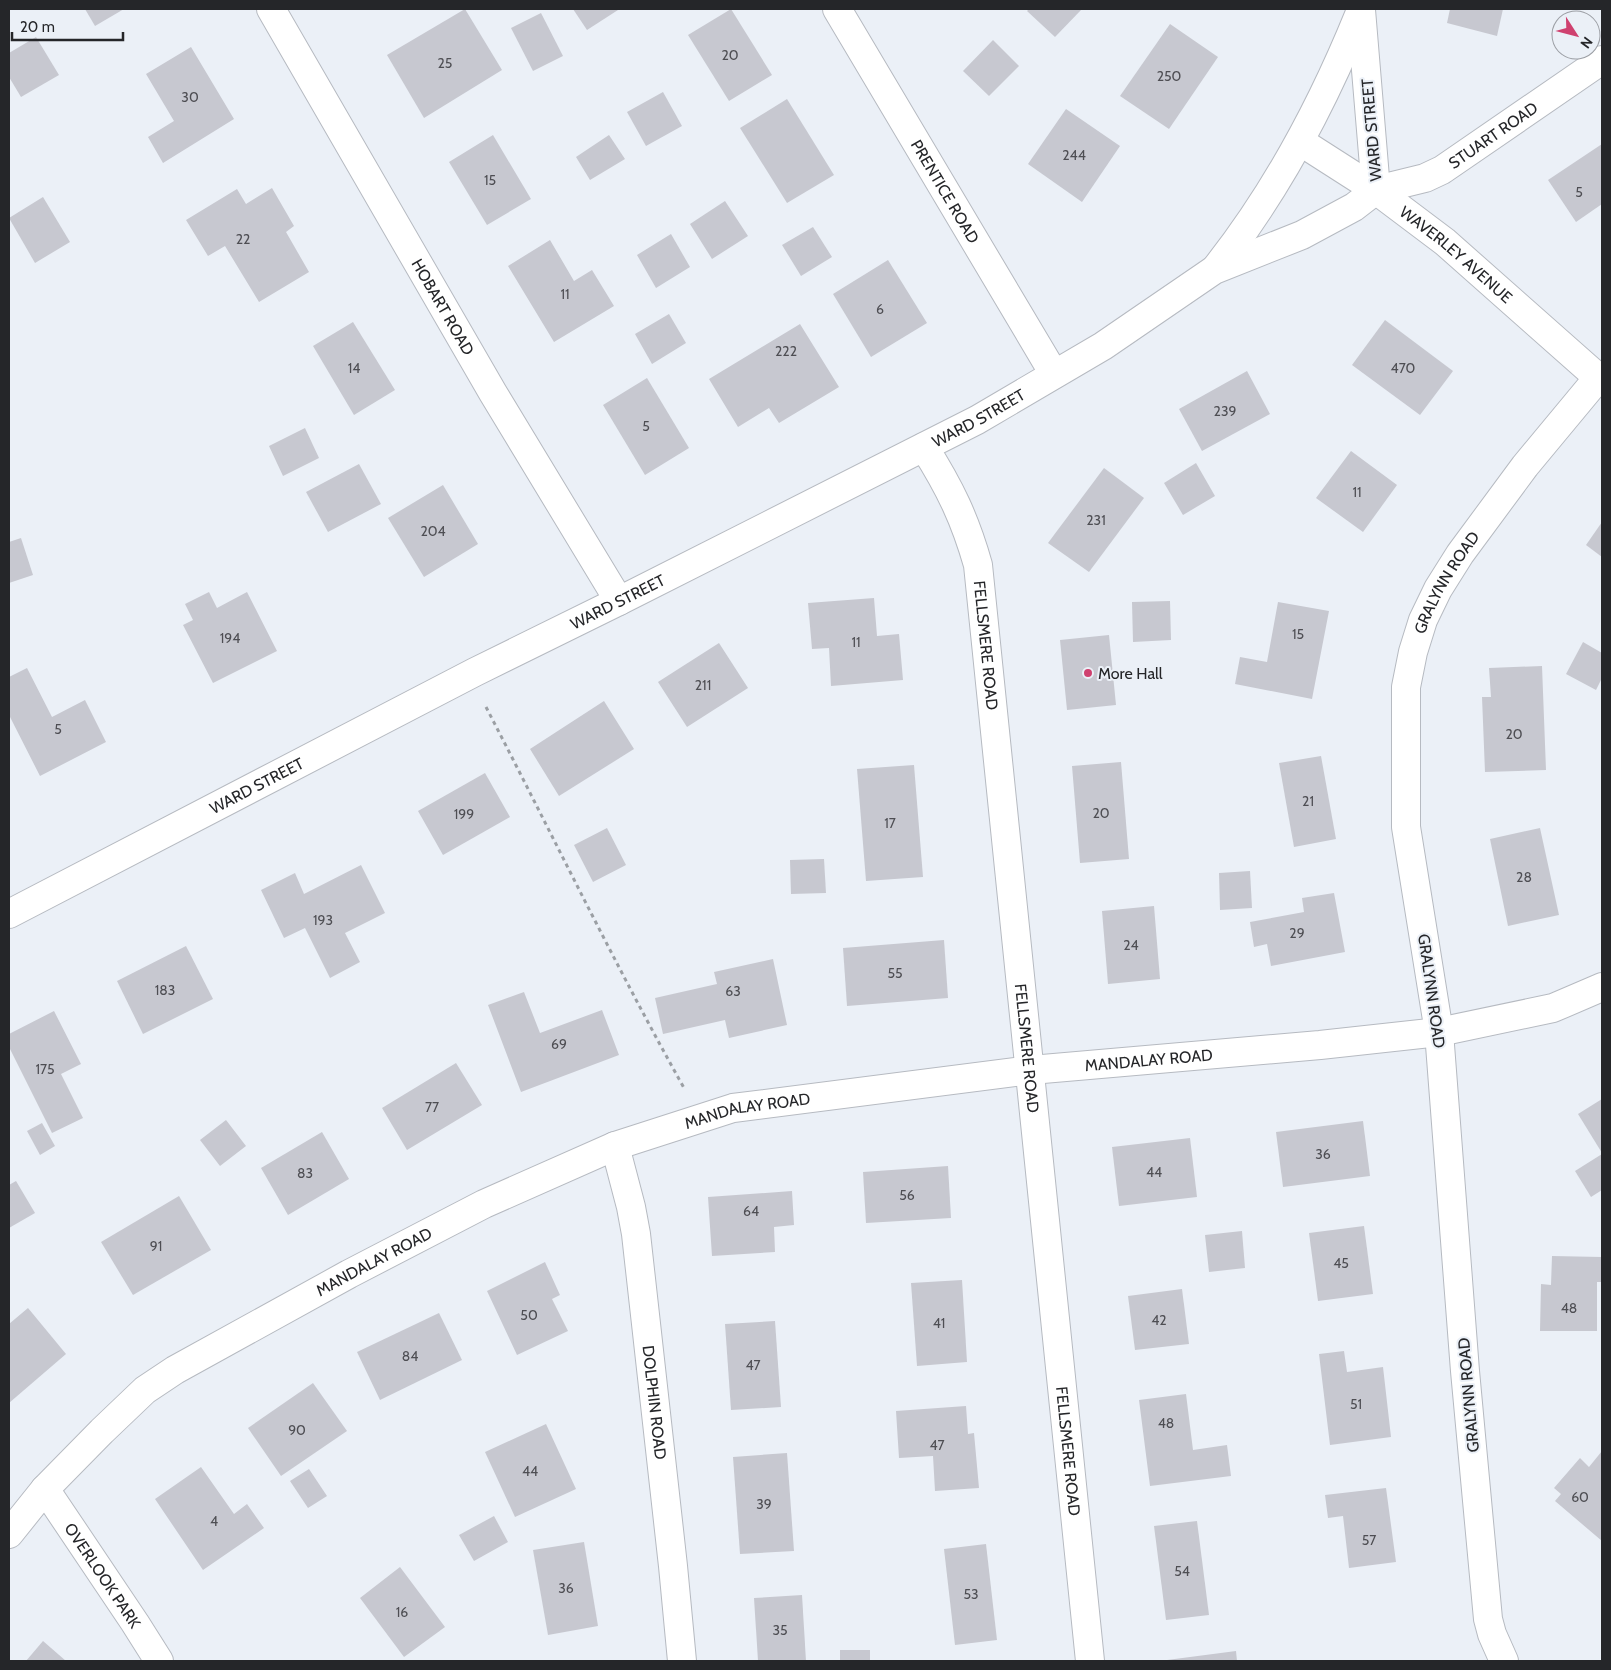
<svg xmlns="http://www.w3.org/2000/svg" width="1611" height="1670" font-family="Cabin,sans-serif">
	<rect width="100%" height="100%" fill="#ebf0f7"/>
	<g fill="#c7c8d0">
		<polygon points="85,9 124,9 95,26"/>
		<polygon points="465,9 502,70 424,118 387,55"/>
		<polygon points="573,9 617,9 618,10 587,30"/>
		<polygon points="731,9 772,75 729,101 688,35"/>
		<polygon points="1029,9 1082,9 1055,37 1027,11"/>
		<polygon points="1450,9 1503,9 1497,36 1447,23"/>
		<polygon points="541,13 563,56 533,71 511,28"/>
		<polygon points="1170,24 1218,57 1169,129 1120,96"/>
		<polygon points="36,37 59,75 21,97 9,77 9,53"/>
		<polygon points="993,40 1019,66 989,96 963,71"/>
		<polygon points="191,47 234,119 163,163 148,137 174,121 146,74"/>
		<polygon points="663,92 682,126 646,146 627,112"/>
		<polygon points="787,99 834,175 787,203 740,128"/>
		<polygon points="1066,109 1120,146 1082,202 1028,164"/>
		<polygon points="493,135 531,199 487,225 449,162"/>
		<polygon points="609,135 625,159 590,180 576,157"/>
		<polygon points="1602,144 1602,204 1576,222 1548,180"/>
		<polygon points="272,188 294,226 286,232 309,272 259,302 225,246 208,256 186,220 237,189 246,204"/>
		<polygon points="43,197 70,242 35,263 9,218"/>
		<polygon points="725,201 748,236 712,259 690,224"/>
		<polygon points="813,227 832,257 801,276 782,245"/>
		<polygon points="671,234 690,267 656,288 637,255"/>
		<polygon points="550,240 574,281 592,270 614,306 554,342 508,266"/>
		<polygon points="888,260 927,323 871,357 833,294"/>
		<polygon points="669,314 686,343 652,364 635,334"/>
		<polygon points="1385,320 1453,371 1420,415 1352,365"/>
		<polygon points="353,322 395,390 354,415 313,346"/>
		<polygon points="800,324 839,387 779,423 769,408 738,427 709,379"/>
		<polygon points="1247,371 1270,414 1202,451 1179,409"/>
		<polygon points="647,378 689,448 645,475 603,405"/>
		<polygon points="305,428 319,458 283,476 269,446"/>
		<polygon points="1351,451 1397,485 1363,532 1316,498"/>
		<polygon points="1196,463 1215,496 1183,515 1164,483"/>
		<polygon points="359,464 381,504 328,532 306,492"/>
		<polygon points="1104,468 1144,498 1089,572 1048,543"/>
		<polygon points="443,485 478,544 424,577 388,518"/>
		<polygon points="1602,522 1602,557 1586,545"/>
		<polygon points="21,538 33,575 9,583 9,542"/>
		<polygon points="209,592 217,608 247,592 277,651 213,683 183,625 193,620 185,604"/>
		<polygon points="874,598 877,636 899,634 903,680 831,686 829,648 812,649 808,603"/>
		<polygon points="1170,601 1171,640 1133,642 1132,602"/>
		<polygon points="1278,602 1329,611 1312,699 1235,684 1240,657 1267,662"/>
		<polygon points="1109,635 1116,705 1067,710 1060,640"/>
		<polygon points="1583,642 1602,653 1602,678 1596,690 1566,674"/>
		<polygon points="719,643 748,688 687,727 658,682"/>
		<polygon points="1542,666 1546,770 1485,772 1482,697 1491,697 1489,668"/>
		<polygon points="27,668 52,717 85,700 106,742 40,776 9,715 9,677"/>
		<polygon points="604,701 634,749 559,796 530,749"/>
		<polygon points="1321,756 1336,839 1294,847 1279,763"/>
		<polygon points="1121,762 1129,859 1080,863 1072,766"/>
		<polygon points="914,765 923,877 866,881 857,769"/>
		<polygon points="485,773 510,817 443,855 418,811"/>
		<polygon points="607,828 626,865 593,882 574,845"/>
		<polygon points="1540,828 1559,915 1508,926 1490,839"/>
		<polygon points="824,859 826,893 791,894 790,860"/>
		<polygon points="361,865 385,913 345,933 360,962 330,978 305,928 284,938 261,890 295,873 304,894"/>
		<polygon points="1250,871 1252,908 1220,910 1219,873"/>
		<polygon points="1334,893 1345,952 1271,966 1267,944 1254,947 1250,922 1304,912 1302,898"/>
		<polygon points="1154,906 1160,979 1108,984 1102,911"/>
		<polygon points="944,940 948,998 847,1006 843,948"/>
		<polygon points="186,946 213,999 143,1034 117,981"/>
		<polygon points="773,959 787,1025 729,1038 725,1020 663,1034 655,998 717,984 714,972"/>
		<polygon points="524,992 540,1033 602,1010 619,1055 521,1092 488,1005"/>
		<polygon points="54,1011 81,1064 61,1074 83,1118 52,1133 9,1047 9,1034"/>
		<polygon points="456,1063 482,1105 407,1150 382,1108"/>
		<polygon points="1602,1099 1602,1153 1578,1114"/>
		<polygon points="226,1120 246,1146 220,1166 200,1140"/>
		<polygon points="1363,1121 1370,1176 1283,1187 1276,1132"/>
		<polygon points="42,1123 55,1146 40,1155 27,1131"/>
		<polygon points="322,1132 349,1179 288,1215 261,1168"/>
		<polygon points="1190,1138 1197,1197 1119,1206 1112,1147"/>
		<polygon points="1602,1154 1602,1190 1591,1197 1575,1171"/>
		<polygon points="948,1166 951,1218 866,1223 863,1172"/>
		<polygon points="16,1181 35,1213 9,1228 9,1185"/>
		<polygon points="792,1191 794,1225 774,1227 775,1252 712,1256 708,1197"/>
		<polygon points="179,1196 211,1250 133,1295 101,1242"/>
		<polygon points="1364,1226 1373,1294 1318,1301 1309,1233"/>
		<polygon points="1242,1231 1245,1268 1209,1272 1205,1235"/>
		<polygon points="1552,1256 1602,1257 1602,1282 1597,1282 1597,1331 1540,1331 1541,1284 1551,1285"/>
		<polygon points="545,1262 560,1295 552,1299 568,1331 517,1355 487,1291"/>
		<polygon points="962,1280 967,1362 917,1366 911,1283"/>
		<polygon points="1182,1289 1189,1344 1135,1350 1128,1296"/>
		<polygon points="28,1308 66,1354 9,1403 9,1324"/>
		<polygon points="439,1313 462,1360 380,1400 357,1352"/>
		<polygon points="775,1321 781,1407 731,1410 725,1324"/>
		<polygon points="1344,1351 1347,1372 1383,1367 1391,1437 1330,1445 1319,1354"/>
		<polygon points="313,1383 347,1431 281,1476 248,1428"/>
		<polygon points="1186,1394 1193,1450 1227,1445 1231,1476 1150,1486 1139,1400"/>
		<polygon points="966,1406 968,1434 974,1433 979,1488 935,1491 933,1456 899,1458 896,1411"/>
		<polygon points="546,1424 576,1489 515,1517 485,1452"/>
		<polygon points="1602,1451 1602,1541 1555,1501 1561,1494 1554,1488 1580,1458 1589,1467"/>
		<polygon points="787,1453 794,1551 740,1554 733,1457"/>
		<polygon points="201,1467 234,1514 247,1504 264,1528 203,1570 155,1499"/>
		<polygon points="309,1469 327,1496 308,1508 290,1481"/>
		<polygon points="1386,1488 1396,1562 1349,1568 1343,1516 1328,1518 1325,1495"/>
		<polygon points="494,1516 508,1542 474,1561 459,1535"/>
		<polygon points="1197,1521 1209,1615 1166,1620 1154,1526"/>
		<polygon points="584,1542 598,1626 548,1635 533,1550"/>
		<polygon points="986,1544 997,1640 955,1645 944,1549"/>
		<polygon points="400,1567 445,1627 404,1657 360,1598"/>
		<polygon points="802,1595 806,1661 758,1661 754,1598"/>
		<polygon points="43,1641 66,1661 26,1661"/>
		<rect x="840" y="1650" width="30" height="11"/>
		<polygon points="1236,1651 1237,1661 1167,1661 1167,1660"/>
	</g>
	<g fill="none" stroke-linecap="round" stroke-linejoin="round">
		<defs>
			<g id="minor">
				<path id="s1" d="M271,9L493,393L619,601"/>
				<path id="s2" d="M837,9L1054,374"/>
				<path id="s3" d="M1376,190L1425,178L1442,170L1602,60"/>
				<path id="s4" d="M924,447C950,488 965,519 978,565L1090,1661"/>
				<path id="s5" d="M615,1146L631,1207L636,1234L673,1566L682,1661"/>
				<path id="s6" d="M45,1489L135,1623L159,1661"/>
				<path id="s7" d="M9,1534L45,1489L102,1431L145,1390L175,1370L349,1274L484,1204L615,1146L733,1108L1031,1070L1320,1045L1439,1032L1553,1008L1602,987"/>
				<path id="s8" d="M1504,1661L1492,1634L1488,1619L1465,1371L1439,1032L1406,827V687L1413,652L1423,620L1438,589L1460,554L1525,466L1598,378"/>
			</g>
			<g id="tertiary">
				<path id="s9" d="M1301,142L1376,190L1445,242L1602,381"/>
				<path d="M1216,268C1277,191 1322,106 1359,15"/>
				<path id="s10" d="M9,914L475,672L619,601L977,420L1103,346L1214,270L1302,235L1354,207L1376,190L1361,10"/>
			</g>
		</defs>
		<use href="#minor" stroke="#b6bac1" stroke-width="30"/>
		<use href="#tertiary" stroke="#b6bac1" stroke-width="30"/>
		<path stroke="#9b9fa4" stroke-width="3" stroke-dasharray="4 4" stroke-linecap="butt" d="M486,707C552,834 614,963 684,1088"/>
		<use href="#minor" stroke="#fff" stroke-width="28"/>
		<use href="#tertiary" stroke="#fff" stroke-width="28"/>
	</g>
	<circle fill="#cf416f" stroke="#ebf0f7" stroke-width="2" cx="1088" cy="673" r="5"/>
	<g text-anchor="middle" stroke-width="4" stroke-linejoin="round" paint-order="stroke">
		<g font-size="14" fill="#4e4e53">
			<text x="730" y="60">20</text>
			<text x="445" y="68">25</text>
			<text x="1169" y="81">250</text>
			<text x="190" y="102">30</text>
			<text x="1074" y="160">244</text>
			<text x="490" y="185">15</text>
			<text x="1579" y="197">5</text>
			<text x="243" y="244">22</text>
			<text x="565" y="299">11</text>
			<text x="880" y="314">6</text>
			<text x="786" y="356">222</text>
			<text x="354" y="373">14</text>
			<text x="1403" y="373">470</text>
			<text x="1225" y="416">239</text>
			<text x="646" y="431">5</text>
			<text x="1357" y="497">11</text>
			<text x="1096" y="525">231</text>
			<text x="433" y="536">204</text>
			<text x="1298" y="639">15</text>
			<text x="230" y="643">194</text>
			<text x="856" y="647">11</text>
			<text x="703" y="690">211</text>
			<text x="58" y="734">5</text>
			<text x="1514" y="739">20</text>
			<text x="1308" y="806">21</text>
			<text x="1101" y="818">20</text>
			<text x="464" y="819">199</text>
			<text x="890" y="828">17</text>
			<text x="1524" y="882">28</text>
			<text x="323" y="925">193</text>
			<text x="1297" y="938">29</text>
			<text x="1131" y="950">24</text>
			<text x="895" y="978">55</text>
			<text x="165" y="995">183</text>
			<text x="733" y="996">63</text>
			<text x="559" y="1049">69</text>
			<text x="45" y="1074">175</text>
			<text x="432" y="1112">77</text>
			<text x="1323" y="1159">36</text>
			<text x="1154" y="1177">44</text>
			<text x="305" y="1178">83</text>
			<text x="907" y="1200">56</text>
			<text x="751" y="1216">64</text>
			<text x="156" y="1251">91</text>
			<text x="1341" y="1268">45</text>
			<text x="1569" y="1313">48</text>
			<text x="529" y="1320">50</text>
			<text x="1159" y="1325">42</text>
			<text x="939" y="1328">41</text>
			<text x="410" y="1361">84</text>
			<text x="753" y="1370">47</text>
			<text x="1356" y="1409">51</text>
			<text x="1166" y="1428">48</text>
			<text x="297" y="1435">90</text>
			<text x="937" y="1450">47</text>
			<text x="530" y="1476">44</text>
			<text x="1580" y="1502">60</text>
			<text x="764" y="1509">39</text>
			<text x="214" y="1526">4</text>
			<text x="1369" y="1545">57</text>
			<text x="1182" y="1576">54</text>
			<text x="566" y="1593">36</text>
			<text x="971" y="1599">53</text>
			<text x="402" y="1617">16</text>
			<text x="780" y="1635">35</text>
		</g>
		<g font-size="16" fill="#252629" stroke="#ebf0f7">
			<text transform="translate(1371 130) rotate(-95)" y="6">WARD STREET</text>
			<text dy="6" stroke="none"><textPath href="#s3" startOffset="131">STUART ROAD</textPath></text>
			<text dy="6" stroke="none"><textPath href="#s2" startOffset="212">PRENTICE ROAD</textPath></text>
			<text dy="6" stroke="none"><textPath href="#s9" startOffset="192">WAVERLEY AVENUE</textPath></text>
			<text dy="6" stroke="none"><textPath href="#s1" startOffset="344">HOBART ROAD</textPath></text>
			<text dy="6" stroke="none"><textPath href="#s10" startOffset="1089">WARD STREET</textPath></text>
			<text dy="6" stroke="none"><textPath href="#s8" startOffset="1095">GRALYNN ROAD</textPath></text>
			<text dy="6" stroke="none"><textPath href="#s10" startOffset="684">WARD STREET</textPath></text>
			<text dy="6" stroke="none"><textPath href="#s4" startOffset="211">FELLSMERE ROAD</textPath></text>
			<text dy="6" stroke="none"><textPath href="#s10" startOffset="279">WARD STREET</textPath></text>
			<text transform="translate(1432 991) rotate(82)" y="6">GRALYNN ROAD</text>
			<text dy="6" stroke="none"><textPath href="#s4" startOffset="616">FELLSMERE ROAD</textPath></text>
			<text dy="6" stroke="none"><textPath href="#s7" startOffset="1271">MANDALAY ROAD</textPath></text>
			<text dy="6" stroke="none"><textPath href="#s7" startOffset="866">MANDALAY ROAD</textPath></text>
			<text dy="6" stroke="none"><textPath href="#s7" startOffset="461">MANDALAY ROAD</textPath></text>
			<text transform="translate(1468 1395) rotate(-95)" y="6">GRALYNN ROAD</text>
			<text dy="6" stroke="none"><textPath href="#s5" startOffset="260">DOLPHIN ROAD</textPath></text>
			<text dy="6" stroke="none"><textPath href="#s4" startOffset="1021">FELLSMERE ROAD</textPath></text>
			<text dy="6" stroke="none"><textPath href="#s6" startOffset="104">OVERLOOK PARK</textPath></text>
		</g>
		<g font-size="16" fill="#252629" stroke="#ebf0f7" text-anchor="start">
			<text x="1098" y="679">More Hall</text>
		</g>
	</g>
	<rect width="1611" height="1670" fill="none" stroke="#252629" stroke-width="20"/>
	<g transform="translate(1576 35) rotate(126)"><circle r="24" fill="#ebf0f7" stroke="#9c9fa5"/>
	<path d="M0-4L9 19L0 12L-9 19Z" fill="#cf416f"/>
	<text y="-8" font-size="14" font-weight="bold" text-anchor="middle" fill="#252629">N</text>
	</g>
	<path d="M12 32v8h111v-8" fill="none" stroke="#252629" stroke-width="2.5"/>
	<text x="20" y="32" font-size="15" fill="#252629" stroke="#ebf0f7" stroke-width="4" paint-order="stroke">20 m</text>
</svg>
